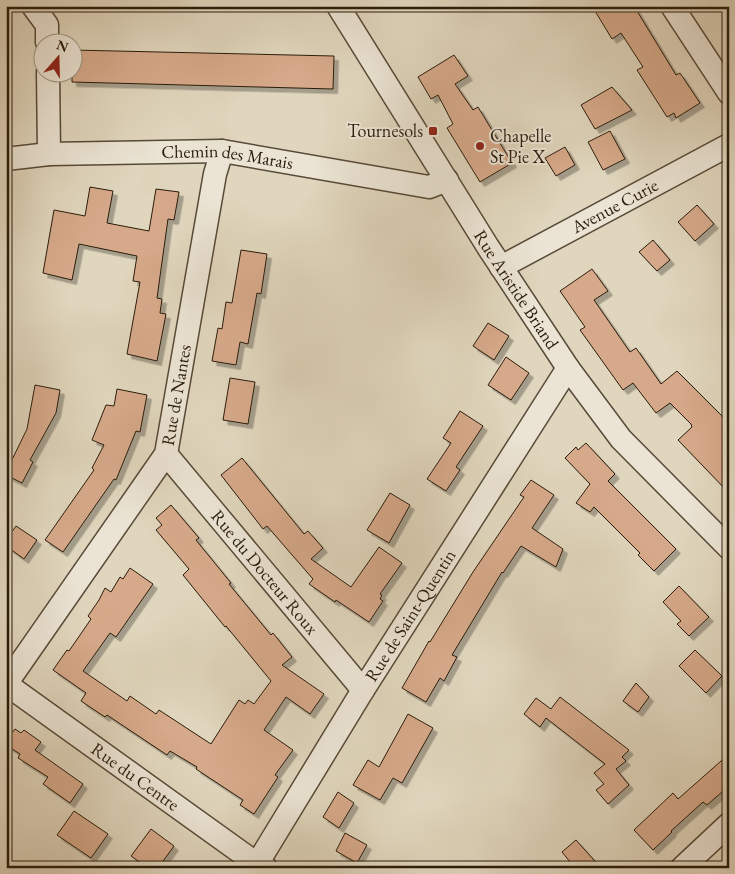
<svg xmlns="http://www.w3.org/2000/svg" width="735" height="874" font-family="'EB Garamond',serif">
	<defs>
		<filter id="shadow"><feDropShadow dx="4.5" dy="4.5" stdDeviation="0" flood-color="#0004"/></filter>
	</defs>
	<rect width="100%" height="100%" fill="#e0d6bd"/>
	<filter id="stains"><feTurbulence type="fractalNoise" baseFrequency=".004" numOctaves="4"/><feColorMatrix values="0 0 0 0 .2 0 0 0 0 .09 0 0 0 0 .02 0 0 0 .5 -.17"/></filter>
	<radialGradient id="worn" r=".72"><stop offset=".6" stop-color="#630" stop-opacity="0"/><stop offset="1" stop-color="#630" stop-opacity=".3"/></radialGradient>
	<g fill="#d6a98a" stroke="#2a1c0c" filter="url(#shadow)">
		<polygon points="592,6 634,6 676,75 680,73 700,103 676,118 674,113 667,117 637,70 643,67 621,33 612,39"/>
		<polygon points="72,50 334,56 333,89 72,82"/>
		<polygon points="454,55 468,76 455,84 473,110 478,107 512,163 480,182 447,128 453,124 438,95 431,99 418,77"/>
		<polygon points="612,87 632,110 595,129 581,105"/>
		<polygon points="610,131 625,159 603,170 588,142"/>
		<polygon points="565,147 575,165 556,176 545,158"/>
		<polygon points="90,187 113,191 107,223 149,231 156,189 179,192 174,220 168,219 157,298 162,299 160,313 166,314 157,361 127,354 140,282 133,281 137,256 79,244 72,280 43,273 54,210 85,216"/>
		<polygon points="697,205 714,224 695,241 678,222"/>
		<polygon points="653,240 670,260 657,271 639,252"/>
		<polygon points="241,250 267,254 261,294 257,293 248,344 240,342 236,365 212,361 218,328 222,329 226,302 232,303"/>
		<polygon points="592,269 608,291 594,300 630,352 636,348 661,384 677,371 729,423 729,493 678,440 692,427 691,424 670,403 656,413 633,383 623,390 580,330 585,327 560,291"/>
		<polygon points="488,323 509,336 494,360 473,346"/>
		<polygon points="506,357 529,373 511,400 488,385"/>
		<polygon points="230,378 255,382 248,424 223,420"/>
		<polygon points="35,385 60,390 56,413 30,460 33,462 22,483 6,475 6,472 27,429"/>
		<polygon points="117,389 147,395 140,432 136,431 116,480 114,479 63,552 45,540 94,470 92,468 104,445 92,440 106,405 114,406"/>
		<polygon points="460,411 483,426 456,467 460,470 446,491 427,479 451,443 443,438"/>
		<polygon points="586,443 615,474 608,481 676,549 654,571 638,555 640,553 594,507 590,512 576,503 590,484 565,458 576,447 578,450"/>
		<polygon points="242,458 304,534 308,531 323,548 311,559 351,587 379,547 402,563 380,594 382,595 380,599 383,601 369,622 336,600 335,602 309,584 313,579 267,526 263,529 221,475"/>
		<polygon points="531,480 554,495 532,528 563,549 556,567 521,546 503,573 502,572 452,655 457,657 444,681 440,678 426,702 402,688 429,641 430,642 473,572 524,497 520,495"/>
		<polygon points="390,493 410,505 389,543 367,530"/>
		<polygon points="171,505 199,538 196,540 231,583 229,584 271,635 273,633 292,657 282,665 324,694 310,714 286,697 264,730 293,750 275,775 278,777 254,814 240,805 243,800 196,769 197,767 170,751 167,755 107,715 105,717 81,701 86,693 53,670 67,650 69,651 91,619 88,616 99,600 105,588 111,592 120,577 123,579 130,568 153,584 116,637 110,633 83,671 127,701 130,696 156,714 159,710 211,744 239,700 245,704 248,700 254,704 271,681 226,626 225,627 183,575 189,569 156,530 162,525 156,518"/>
		<polygon points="16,526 37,540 24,559 6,546 6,540"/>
		<polygon points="679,586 709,617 689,636 677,624 681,621 663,602"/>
		<polygon points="695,650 722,676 706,693 679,666"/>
		<polygon points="636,683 649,697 638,712 623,701"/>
		<polygon points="560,697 629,750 622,757 626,761 616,769 629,785 608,804 596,790 604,784 594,773 605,764 546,718 540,727 524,714 536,698 551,709"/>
		<polygon points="408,714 433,728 402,783 393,778 380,800 353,785 368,760 379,767"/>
		<polygon points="15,729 21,733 24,730 41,742 35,750 83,784 70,803 43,784 48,777 18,758 20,754 6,745 6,741"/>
		<polygon points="729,754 729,786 707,805 703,802 671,831 672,832 653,850 634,830 673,793 678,799"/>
		<polygon points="338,792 354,803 339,828 323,817"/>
		<polygon points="74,811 108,834 91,858 57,835"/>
		<polygon points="151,829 174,846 158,868 148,868 131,856"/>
		<polygon points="345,833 367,845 357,863 336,851"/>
		<polygon points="576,840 601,868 575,868 562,852"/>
	</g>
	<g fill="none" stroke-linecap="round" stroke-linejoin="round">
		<defs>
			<g id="street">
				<polyline points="33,6 47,25 47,42"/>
				<path id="s1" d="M338,6L488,247L568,368L621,439L729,548"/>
				<polyline points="672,6 729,93"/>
				<polyline points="48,72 49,154"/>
				<path id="s2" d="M6,159L49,154L222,151L429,187L447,180"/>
				<path id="s3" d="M501,267L729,145"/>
				<path id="s4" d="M166,454L363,690"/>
				<path id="s5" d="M6,684L166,454L215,174L222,151"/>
				<path id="s6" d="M6,684L257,864L266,868"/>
				<path id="s7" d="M257,864L363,690L568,368"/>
				<polyline points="682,868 729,824"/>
			</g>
		</defs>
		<use href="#street" stroke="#584a38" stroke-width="25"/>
		<use href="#street" stroke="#ebe4d4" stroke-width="22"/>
	</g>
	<g fill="#8f2418" stroke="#ebe4d4" stroke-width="2">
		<rect x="428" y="126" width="10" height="10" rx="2.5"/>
		<circle cx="480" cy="146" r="5"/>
	</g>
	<g text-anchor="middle" stroke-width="4" stroke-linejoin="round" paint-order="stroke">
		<g font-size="18" fill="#2a1c0c" stroke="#ebe4d4" text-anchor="end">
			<text x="423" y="137">Tournesols</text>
			<text x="490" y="142" text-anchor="start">Chapelle<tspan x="490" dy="21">St Pie X</tspan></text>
		</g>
		<g font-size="18" fill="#2a1c0c" stroke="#ebe4d4">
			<text dy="6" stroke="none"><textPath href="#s2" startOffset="222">Chemin des Marais</textPath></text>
			<text dy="6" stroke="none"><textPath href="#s3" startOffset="129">Avenue Curie</textPath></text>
			<text dy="6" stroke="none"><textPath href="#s1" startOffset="335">Rue Aristide Briand</textPath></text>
			<text dy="6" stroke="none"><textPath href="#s5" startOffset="340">Rue de Nantes</textPath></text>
			<text dy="6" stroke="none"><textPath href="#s4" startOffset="154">Rue du Docteur Roux</textPath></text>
			<text dy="6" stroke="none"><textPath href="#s7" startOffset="292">Rue de Saint-Quentin</textPath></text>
			<text dy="6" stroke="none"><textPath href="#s6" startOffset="159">Rue du Centre</textPath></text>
		</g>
	</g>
	<rect width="735" height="874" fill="none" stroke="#e0d6bd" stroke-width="25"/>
	<rect x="8" y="8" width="720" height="859" fill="none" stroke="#2a1c0c" stroke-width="2.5"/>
	<rect x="12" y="12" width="710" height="849" fill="none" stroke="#2a1c0c"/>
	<g transform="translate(58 58) rotate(20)"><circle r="24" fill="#ebe4d4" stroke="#9e9484"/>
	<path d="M0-4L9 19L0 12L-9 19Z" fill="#8f2418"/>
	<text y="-8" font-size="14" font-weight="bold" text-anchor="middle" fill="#2a1c0c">N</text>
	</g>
	<rect width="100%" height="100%" filter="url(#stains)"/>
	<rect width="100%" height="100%" fill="url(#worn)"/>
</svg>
